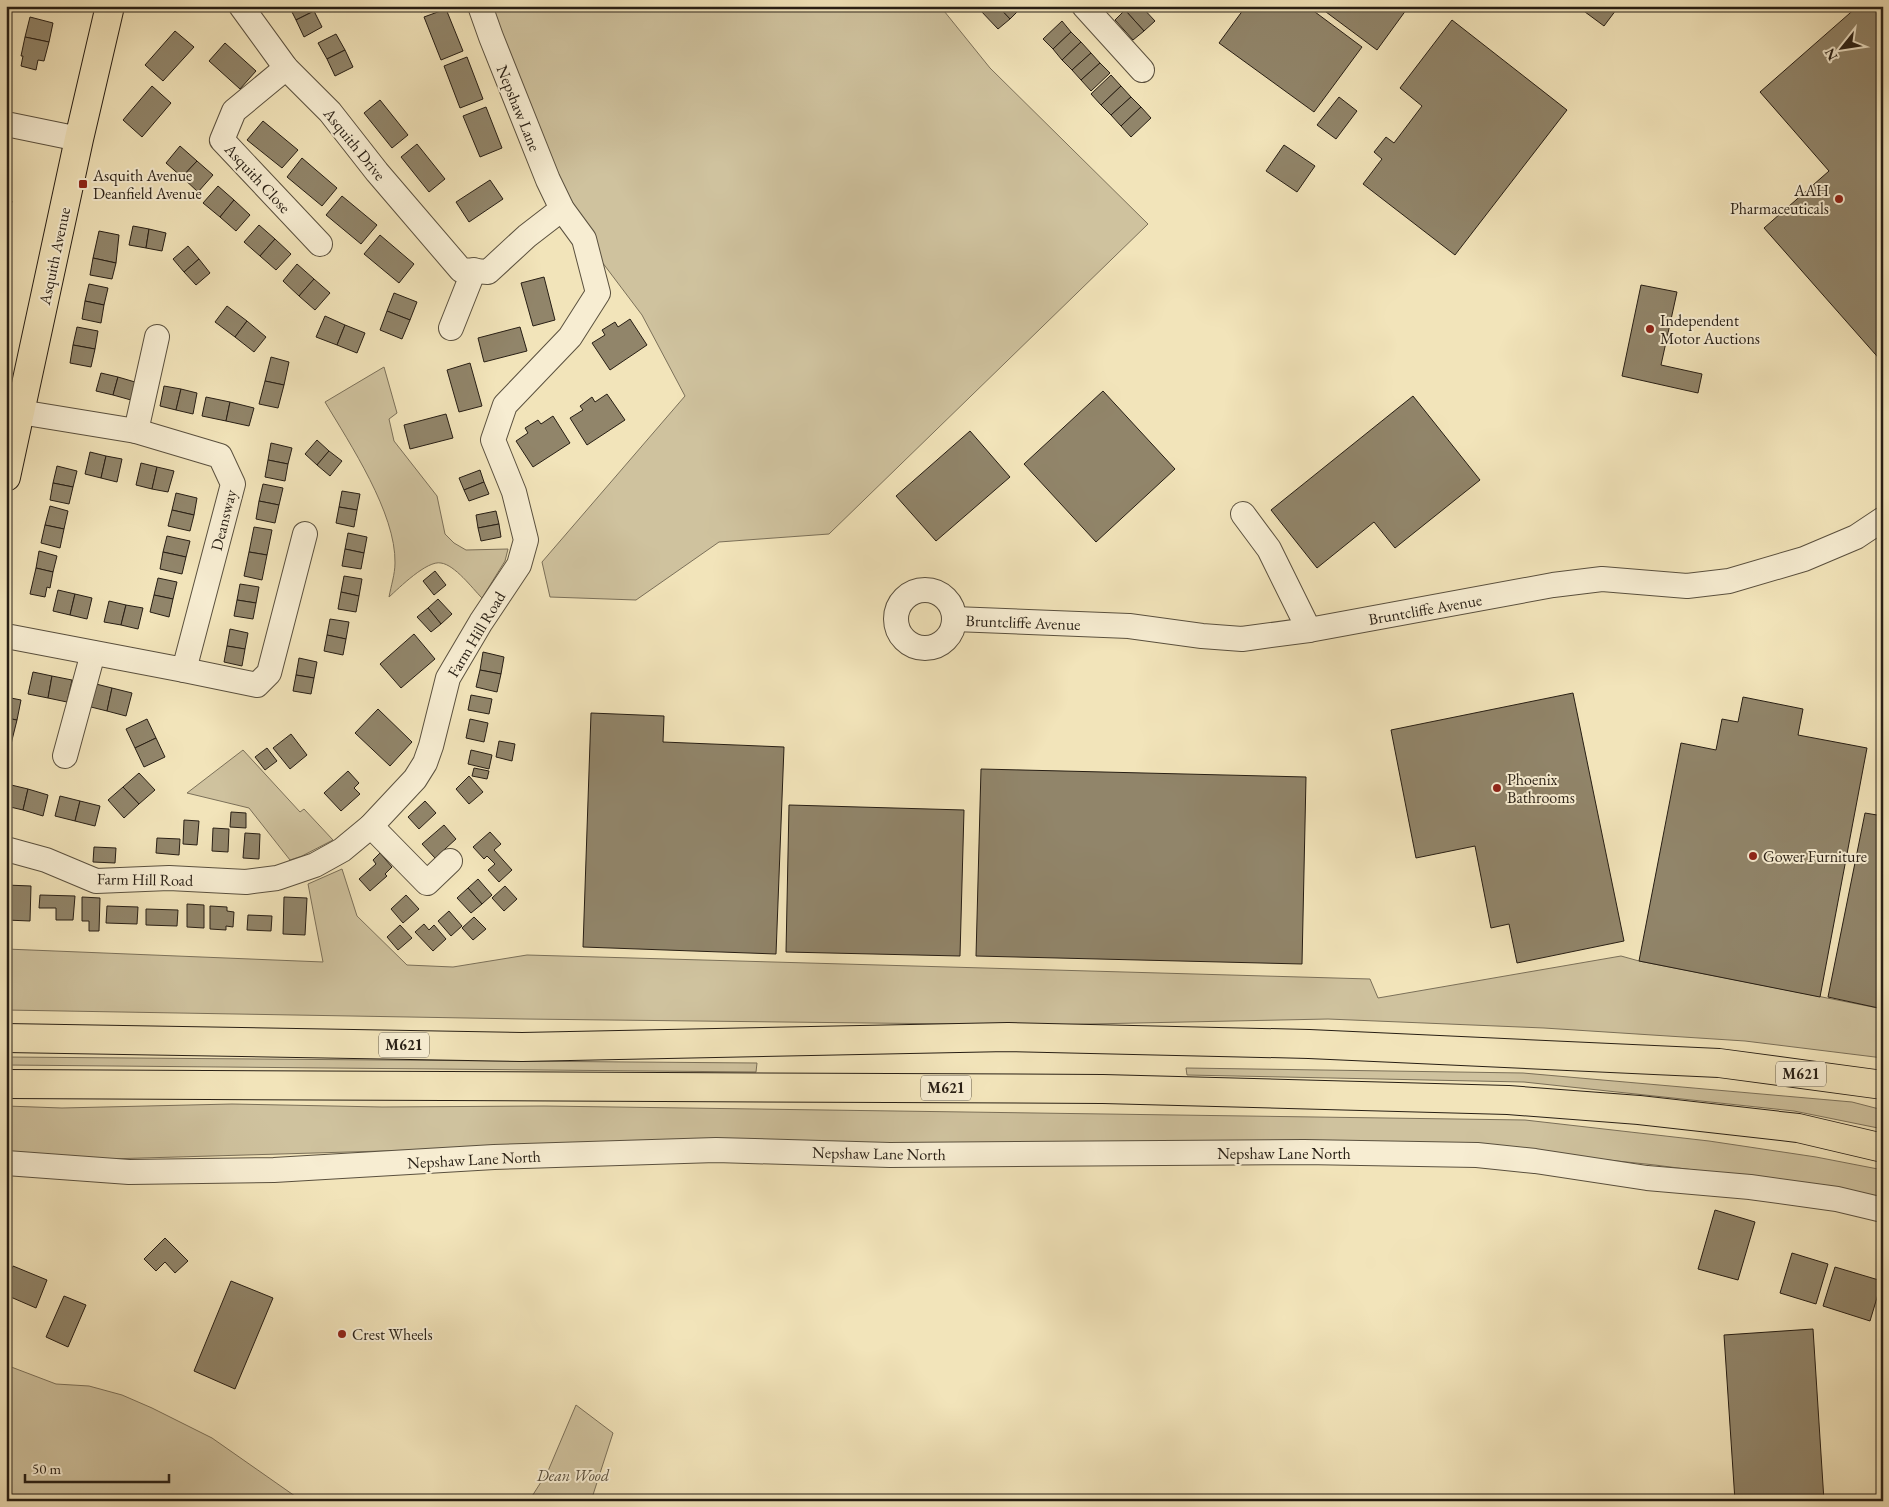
<svg xmlns="http://www.w3.org/2000/svg" width="1889" height="1507" font-family="'EB Garamond',serif">
	<rect width="100%" height="100%" fill="#f2e4ba"/>
	<filter id="stains"><feTurbulence type="fractalNoise" baseFrequency=".004" numOctaves="4"/><feColorMatrix values="0 0 0 0 .2 0 0 0 0 .09 0 0 0 0 .02 0 0 0 .5 -.17"/></filter>
	<radialGradient id="worn" r=".72"><stop offset=".6" stop-color="#630" stop-opacity="0"/><stop offset="1" stop-color="#630" stop-opacity=".3"/></radialGradient>
	<g fill="#cfc29e" stroke="#7b7059">
		<polygon points="480,6 940,6 990,68 1148,224 829,534 719,542 636,600 550,597 542,562 685,396 642,315 562,209"/>
		<path d="M384,367L397,413L389,419L394,441L437,496L445,534L454,543L466,550L508,549L505,561L482,598C472,588 455,565 441,563C427,560 399,588 389,597C391,586 395,574 395,563C396,513 350,444 325,402Z"/>
		<polygon points="243,750 300,812 304,809 333,840 302,856 290,860 249,808 187,793"/>
		<polygon points="342,869 357,916 407,965 453,967 527,955 1370,979 1378,998 1621,956 1639,961 1883,1009 1883,1058 1745,1041 1544,1028 1328,1019 1042,1025 524,1019 6,1010 6,949 323,962 308,884"/>
		<polygon points="6,1057 757,1063 756,1072 6,1065"/>
		<polygon points="1186,1068 1523,1073 1852,1102 1883,1110 1883,1129 1794,1111 1524,1082 1187,1075"/>
		<polygon points="232,1104 382,1107 544,1106 1525,1120 1709,1141 1816,1157 1883,1170 1883,1200 1840,1189 1655,1165 1523,1151 624,1144 108,1159 6,1152 6,1106 62,1108"/>
		<polygon points="6,1365 56,1384 89,1386 122,1395 152,1408 212,1438 302,1501 6,1501"/>
		<polygon points="576,1405 613,1433 591,1501 529,1501 548,1471"/>
	</g>
	<g fill="#91856a" stroke="#271e14">
		<polygon points="289,6 311,6 314,11 296,20"/>
		<polygon points="419,6 435,6 421,12"/>
		<polygon points="984,6 998,6 1010,19 998,29 980,10"/>
		<polygon points="998,6 1019,6 1021,8 1010,19"/>
		<polygon points="1130,6 1141,6 1155,21 1144,31 1125,10"/>
		<polygon points="1246,6 1307,6 1362,47 1314,112 1219,43"/>
		<polygon points="1318,6 1409,6 1377,50"/>
		<polygon points="1577,6 1619,6 1604,26"/>
		<polygon points="1858,6 1883,6 1883,363 1764,228 1829,171 1760,92"/>
		<polygon points="446,9 463,51 441,60 424,17"/>
		<polygon points="1125,10 1144,31 1133,40 1115,20"/>
		<polygon points="314,11 322,27 304,37 296,20"/>
		<polygon points="30,17 53,23 49,42 25,37"/>
		<polygon points="1452,20 1567,110 1455,255 1363,184 1382,159 1374,152 1386,137 1394,143 1422,106 1400,88"/>
		<polygon points="1062,21 1071,32 1053,49 1043,39"/>
		<polygon points="175,31 194,47 163,81 145,65"/>
		<polygon points="1071,32 1081,42 1062,60 1053,49"/>
		<polygon points="336,34 345,50 327,59 318,43"/>
		<polygon points="25,37 49,42 44,61 38,60 36,70 21,66 23,56 21,56"/>
		<polygon points="1081,42 1091,53 1072,70 1062,60"/>
		<polygon points="225,43 256,71 240,89 209,61"/>
		<polygon points="345,50 353,67 335,76 327,59"/>
		<polygon points="1091,53 1100,63 1081,80 1072,70"/>
		<polygon points="467,57 483,99 460,108 444,66"/>
		<polygon points="1100,63 1110,73 1091,91 1081,80"/>
		<polygon points="1111,75 1121,86 1101,105 1091,94"/>
		<polygon points="152,86 171,103 142,137 123,120"/>
		<polygon points="1121,86 1131,97 1111,115 1101,105"/>
		<polygon points="1131,97 1141,107 1121,126 1111,115"/>
		<polygon points="1339,97 1357,111 1336,139 1317,125"/>
		<polygon points="380,100 408,135 392,148 364,113"/>
		<polygon points="486,107 502,148 480,157 463,116"/>
		<polygon points="1141,107 1151,118 1131,137 1121,126"/>
		<polygon points="263,121 298,150 282,168 247,140"/>
		<polygon points="417,144 445,179 429,192 401,157"/>
		<polygon points="1284,145 1315,166 1297,192 1266,171"/>
		<polygon points="180,146 197,161 182,177 166,163"/>
		<polygon points="302,158 337,188 322,206 287,177"/>
		<polygon points="197,161 213,175 198,192 182,177"/>
		<polygon points="490,180 503,199 469,222 456,202"/>
		<polygon points="218,186 234,200 220,217 203,203"/>
		<polygon points="342,196 377,225 361,244 326,215"/>
		<polygon points="6,200 12,201 8,220 6,220"/>
		<polygon points="234,200 250,215 236,231 220,217"/>
		<polygon points="259,225 275,239 260,256 244,242"/>
		<polygon points="133,226 149,229 146,248 129,245"/>
		<polygon points="149,229 166,233 162,251 146,248"/>
		<polygon points="99,231 119,235 116,263 93,258"/>
		<polygon points="380,235 414,264 399,283 364,254"/>
		<polygon points="275,239 291,254 276,270 260,256"/>
		<polygon points="188,246 199,259 184,272 173,259"/>
		<polygon points="93,258 116,263 112,279 90,275"/>
		<polygon points="199,259 210,273 196,285 184,272"/>
		<polygon points="297,264 314,279 299,296 283,281"/>
		<polygon points="544,277 555,320 533,326 521,283"/>
		<polygon points="314,279 330,293 315,310 299,296"/>
		<polygon points="89,284 108,288 104,305 85,301"/>
		<polygon points="1641,285 1677,292 1661,365 1702,374 1698,393 1622,376"/>
		<polygon points="394,293 417,302 410,320 387,311"/>
		<polygon points="85,301 104,305 101,323 82,319"/>
		<polygon points="227,306 247,321 235,337 215,322"/>
		<polygon points="387,311 410,320 402,339 380,330"/>
		<polygon points="325,316 345,325 337,345 316,337"/>
		<polygon points="630,319 647,345 610,370 592,343 605,335 602,330 615,322 618,327"/>
		<polygon points="247,321 266,337 254,352 235,337"/>
		<polygon points="345,325 365,333 357,353 337,345"/>
		<polygon points="77,327 98,331 95,349 73,345"/>
		<polygon points="520,327 527,351 484,362 478,338"/>
		<polygon points="73,345 95,349 91,367 70,363"/>
		<polygon points="271,357 289,362 284,385 265,381"/>
		<polygon points="470,363 482,406 459,412 447,370"/>
		<polygon points="101,373 118,377 113,395 96,391"/>
		<polygon points="118,377 135,382 131,400 113,395"/>
		<polygon points="265,381 284,385 278,408 259,404"/>
		<polygon points="164,386 181,389 176,410 160,406"/>
		<polygon points="181,389 197,393 193,414 176,410"/>
		<polygon points="1103,391 1175,469 1096,542 1024,464"/>
		<polygon points="607,394 625,420 587,445 570,418 583,410 580,406 592,397 595,402"/>
		<polygon points="1413,396 1480,480 1395,548 1374,522 1317,568 1271,510"/>
		<polygon points="206,397 230,402 226,421 202,416"/>
		<polygon points="230,402 254,408 249,426 226,421"/>
		<polygon points="446,414 453,438 410,449 404,425"/>
		<polygon points="553,416 570,443 533,467 516,441 528,433 525,428 538,420 541,424"/>
		<polygon points="970,431 1010,477 936,541 896,496"/>
		<polygon points="317,440 329,451 317,465 305,454"/>
		<polygon points="271,443 292,448 288,464 268,460"/>
		<polygon points="329,451 342,461 330,476 317,465"/>
		<polygon points="90,452 106,456 101,478 85,474"/>
		<polygon points="106,456 122,459 117,482 101,478"/>
		<polygon points="268,460 288,464 285,481 265,477"/>
		<polygon points="141,463 157,467 152,489 136,485"/>
		<polygon points="57,466 77,471 73,487 53,483"/>
		<polygon points="157,467 174,471 168,492 152,489"/>
		<polygon points="480,470 484,482 464,490 459,478"/>
		<polygon points="484,482 489,494 469,501 464,490"/>
		<polygon points="53,483 73,487 69,504 50,500"/>
		<polygon points="263,484 283,488 279,505 259,501"/>
		<polygon points="342,491 360,494 357,510 339,507"/>
		<polygon points="176,493 197,498 194,515 172,510"/>
		<polygon points="259,501 279,505 275,523 256,519"/>
		<polygon points="50,506 68,511 64,529 45,525"/>
		<polygon points="339,507 357,510 354,527 336,523"/>
		<polygon points="172,510 194,515 190,531 168,526"/>
		<polygon points="496,511 499,524 478,528 476,515"/>
		<polygon points="499,524 501,537 481,541 478,528"/>
		<polygon points="45,525 64,529 60,548 41,543"/>
		<polygon points="254,527 272,530 267,555 249,552"/>
		<polygon points="348,533 367,537 364,553 345,549"/>
		<polygon points="167,536 190,541 186,557 163,552"/>
		<polygon points="345,549 364,553 361,569 342,566"/>
		<polygon points="39,551 57,556 53,572 36,568"/>
		<polygon points="163,552 186,557 182,574 160,569"/>
		<polygon points="249,552 267,555 262,580 244,576"/>
		<polygon points="36,568 53,572 50,588 47,587 45,597 30,594"/>
		<polygon points="435,571 446,585 434,595 423,581"/>
		<polygon points="344,576 362,579 359,596 341,592"/>
		<polygon points="158,578 177,582 173,599 154,595"/>
		<polygon points="240,584 259,587 256,603 237,600"/>
		<polygon points="58,590 75,594 70,615 53,611"/>
		<polygon points="341,592 359,596 356,612 338,609"/>
		<polygon points="75,594 92,598 87,619 70,615"/>
		<polygon points="154,595 173,599 169,617 150,612"/>
		<polygon points="438,599 452,614 441,624 428,608"/>
		<polygon points="237,600 256,603 253,619 234,616"/>
		<polygon points="109,601 126,605 121,625 104,622"/>
		<polygon points="126,605 143,608 138,629 121,625"/>
		<polygon points="428,608 441,624 431,632 417,617"/>
		<polygon points="330,619 349,622 346,639 327,635"/>
		<polygon points="230,629 248,633 245,649 227,646"/>
		<polygon points="414,634 435,659 401,688 380,664"/>
		<polygon points="327,635 346,639 343,655 324,651"/>
		<polygon points="227,646 245,649 242,666 224,662"/>
		<polygon points="483,652 504,657 501,674 480,670"/>
		<polygon points="299,658 317,662 314,678 296,675"/>
		<polygon points="480,670 501,674 497,692 476,687"/>
		<polygon points="33,672 52,676 48,698 28,694"/>
		<polygon points="296,675 314,678 311,694 293,691"/>
		<polygon points="52,676 72,680 67,702 48,698"/>
		<polygon points="92,683 112,688 107,711 87,706"/>
		<polygon points="112,688 132,693 126,716 107,711"/>
		<polygon points="1573,693 1624,941 1517,963 1509,924 1491,928 1475,846 1416,858 1391,730"/>
		<polygon points="471,695 492,699 489,714 468,710"/>
		<polygon points="6,697 21,700 17,720 6,718"/>
		<polygon points="1743,697 1803,709 1798,735 1867,748 1820,997 1639,961 1681,743 1716,750 1722,719 1738,722"/>
		<polygon points="378,709 412,742 390,766 355,733"/>
		<polygon points="591,713 664,716 663,742 784,747 776,954 583,947"/>
		<polygon points="6,718 17,720 12,740 6,739"/>
		<polygon points="147,719 156,738 135,748 126,729"/>
		<polygon points="470,719 488,723 484,742 466,738"/>
		<polygon points="291,734 307,755 290,769 273,748"/>
		<polygon points="156,738 165,757 144,767 135,748"/>
		<polygon points="6,739 12,740 8,760 6,759"/>
		<polygon points="499,741 515,744 512,761 496,757"/>
		<polygon points="267,748 277,761 265,770 255,757"/>
		<polygon points="471,750 492,755 489,769 468,764"/>
		<polygon points="474,768 489,771 487,779 472,776"/>
		<polygon points="981,769 1306,777 1302,964 976,956"/>
		<polygon points="348,771 359,783 354,788 360,794 341,811 324,793"/>
		<polygon points="139,773 155,790 139,804 123,787"/>
		<polygon points="469,776 483,792 469,804 456,789"/>
		<polygon points="7,784 28,789 23,810 6,806"/>
		<polygon points="123,787 139,804 124,818 108,800"/>
		<polygon points="28,789 48,795 43,816 23,810"/>
		<polygon points="60,796 80,801 75,821 55,816"/>
		<polygon points="80,801 100,806 95,826 75,821"/>
		<polygon points="425,801 436,813 419,829 408,817"/>
		<polygon points="789,805 964,810 960,956 786,952"/>
		<polygon points="231,812 246,813 246,828 230,827"/>
		<polygon points="1865,813 1883,816 1883,1009 1828,997"/>
		<polygon points="184,820 199,821 197,845 183,844"/>
		<polygon points="444,825 456,839 435,858 422,844"/>
		<polygon points="213,828 229,829 228,852 212,851"/>
		<polygon points="490,832 501,844 494,850 512,870 499,882 488,870 495,864 487,856 484,859 473,847"/>
		<polygon points="245,833 260,834 259,859 243,858"/>
		<polygon points="157,838 180,839 179,855 156,853"/>
		<polygon points="94,847 116,848 115,863 93,862"/>
		<polygon points="380,853 392,867 385,874 387,876 370,891 359,879 376,864 373,860"/>
		<polygon points="478,879 492,895 482,904 468,888"/>
		<polygon points="6,885 31,886 30,921 6,920"/>
		<polygon points="505,886 517,899 504,911 492,898"/>
		<polygon points="468,888 482,904 471,913 457,898"/>
		<polygon points="40,895 75,896 73,920 56,920 56,908 39,908"/>
		<polygon points="406,895 419,909 403,923 391,909"/>
		<polygon points="82,897 100,898 99,931 89,931 89,921 82,921"/>
		<polygon points="284,897 307,898 305,935 283,934"/>
		<polygon points="187,904 204,905 204,928 187,927"/>
		<polygon points="107,906 138,907 137,924 106,923"/>
		<polygon points="210,906 227,907 227,911 234,912 233,927 226,926 226,930 210,929"/>
		<polygon points="146,909 178,910 177,926 146,925"/>
		<polygon points="449,911 462,926 451,936 438,921"/>
		<polygon points="248,915 272,916 271,931 247,930"/>
		<polygon points="474,917 486,929 473,940 462,928"/>
		<polygon points="424,924 429,930 434,925 446,939 433,951 415,932"/>
		<polygon points="400,925 412,938 398,950 387,937"/>
		<polygon points="1715,1210 1755,1222 1738,1280 1698,1269"/>
		<polygon points="165,1238 188,1261 175,1273 165,1262 156,1271 144,1259"/>
		<polygon points="1792,1253 1828,1264 1816,1304 1780,1293"/>
		<polygon points="13,1266 47,1280 36,1308 6,1295 6,1282"/>
		<polygon points="1835,1267 1882,1281 1870,1321 1823,1306"/>
		<polygon points="231,1281 273,1298 235,1389 194,1371"/>
		<polygon points="64,1296 86,1305 68,1347 46,1337"/>
		<polygon points="1813,1329 1824,1501 1735,1501 1724,1335"/>
	</g>
	<g fill="none" stroke-linecap="round" stroke-linejoin="round">
		<defs>
			<g id="minor">
				<polyline points="241,6 286,68 330,112 377,172 461,270 488,272 527,236 562,209"/>
				<polyline points="1084,6 1142,70"/>
				<polyline points="286,68 234,111 222,140 320,244"/>
				<polyline points="6,124 79,139"/>
				<polyline points="451,328 474,270"/>
				<polyline points="136,431 157,337"/>
				<polyline points="1243,514 1269,549 1309,630"/>
				<circle cx="925" cy="619" r="29"/>
				<polyline points="954,619 1129,626 1202,636 1242,639 1309,630 1553,585 1602,579 1687,586 1729,581 1804,559 1856,537 1883,519"/>
				<polyline points="6,636 184,670 233,484 220,456 136,431 20,412"/>
				<polyline points="184,670 257,685 269,673 305,534"/>
				<polyline points="65,756 93,653"/>
				<polyline points="371,826 427,883 450,861"/>
				<polyline points="6,849 46,860 96,881 169,878 246,882 277,878 315,865 342,850 371,826 415,779 425,763 431,746 448,678 481,622 519,565 526,540 514,492 493,440 505,405 570,337 598,293 584,239 562,209 548,180 491,37 480,6"/>
				<polyline points="6,1163 129,1172 274,1170 494,1157 716,1150 890,1155 1304,1152 1419,1154 1477,1155 1535,1161 1647,1178 1750,1187 1837,1199 1883,1210"/>
			</g>
			<polyline id="major" points="6,477 79,139 110,6"/>
			<g id="highway">
				<polyline points="6,1038 522,1047 1008,1037 1309,1044 1719,1063 1883,1085"/>
				<polyline points="6,1084 1103,1089 1508,1100 1639,1110 1798,1128 1883,1148"/>
			</g>
		</defs>
		<use href="#minor" stroke="#5a503e" stroke-width="26"/>
		<use href="#major" stroke="#271e14" stroke-width="30"/>
		<use href="#highway" stroke="#271e14" stroke-width="30"/>
		<use href="#minor" stroke="#f7edd2" stroke-width="24"/>
		<use href="#major" stroke="#f2e4ba" stroke-width="28"/>
		<use href="#highway" stroke="#f2e4ba" stroke-width="28"/>
	</g>
	<g fill="#8f2418" stroke="#f7edd2" stroke-width="2">
		<rect x="78" y="179" width="10" height="10" rx="2.5"/>
		<circle cx="1839" cy="199" r="5"/>
		<circle cx="1650" cy="329" r="5"/>
		<circle cx="1497" cy="788" r="5"/>
		<circle cx="1753" cy="856" r="5"/>
		<circle cx="342" cy="1334" r="5"/>
	</g>
	<g text-anchor="middle" stroke-width="4" stroke-linejoin="round" paint-order="stroke">
		<g fill="#f7edd2" stroke="#655c4d" stroke-width="1">
			<rect x="379" y="1032.5" width="50" height="25" rx="4"/>
			<rect x="1776" y="1061.5" width="50" height="25" rx="4"/>
			<rect x="921" y="1075.5" width="50" height="25" rx="4"/>
		</g>
		<g font-size="15" font-weight="bold" fill="#271e14">
			<text x="404" y="1050">M621</text>
			<text x="1801" y="1079">M621</text>
			<text x="946" y="1093">M621</text>
		</g>
		<g font-size="16" fill="#271e14" stroke="#f7edd2">
			<text transform="translate(519 108) rotate(68)" y="6">Nepshaw Lane</text>
			<text transform="translate(355 144) rotate(51)" y="6">Asquith Drive</text>
			<text transform="translate(258 178) rotate(47)" y="6">Asquith Close</text>
			<text transform="translate(54 256) rotate(-78)" y="6">Asquith Avenue</text>
			<text transform="translate(223 520) rotate(-76)" y="6">Deansway</text>
			<text transform="translate(1425 609) rotate(-10)" y="6">Bruntcliffe Avenue</text>
			<text transform="translate(1023 622) rotate(2)" y="6">Bruntcliffe Avenue</text>
			<text transform="translate(476 634) rotate(-59)" y="6">Farm Hill Road</text>
			<text transform="translate(145 879) rotate(1)" y="6">Farm Hill Road</text>
			<text transform="translate(879 1153) rotate(1)" y="6">Nepshaw Lane North</text>
			<text x="1284" y="1159">Nepshaw Lane North</text>
			<text transform="translate(474 1159) rotate(-3)" y="6">Nepshaw Lane North</text>
		</g>
		<g font-size="16" fill="#271e14" stroke="#f7edd2" text-anchor="start">
			<text x="93" y="181">Asquith Avenue<tspan x="93" dy="18">Deanfield Avenue</tspan></text>
			<text x="1829" y="196" text-anchor="end">AAH<tspan x="1829" dy="18">Pharmaceuticals</tspan></text>
			<text x="1660" y="326">Independent<tspan x="1660" dy="18">Motor Auctions</tspan></text>
			<text x="1507" y="785">Phoenix<tspan x="1507" dy="18">Bathrooms</tspan></text>
			<text x="1763" y="862">Gower Furniture</text>
			<text x="352" y="1340">Crest Wheels</text>
		</g>
		<g font-size="16" font-style="italic" fill="#594f3d" stroke="#f7edd2">
			<text x="573" y="1481">Dean Wood</text>
		</g>
	</g>
	<rect width="1889" height="1507" fill="none" stroke="#f2e4ba" stroke-width="25"/>
	<rect x="8" y="8" width="1874" height="1492" fill="none" stroke="#271e14" stroke-width="2.5"/>
	<rect x="12" y="12" width="1864" height="1482" fill="none" stroke="#271e14"/>
	<g transform="translate(1842 48) rotate(240)" stroke="#f7edd2" stroke-width="4" paint-order="stroke">
	<path d="M0-4L9 19L0 12L-9 19Z" fill="#271e14"/>
	<text y="-8" font-size="14" font-weight="bold" text-anchor="middle" fill="#271e14">N</text>
	</g>
	<path d="M25 1474v8h144v-8" fill="none" stroke="#271e14" stroke-width="2.5"/>
	<text x="32" y="1474" font-size="15" fill="#271e14" stroke="#f7edd2" stroke-width="4" paint-order="stroke">50 m</text>
	<rect width="100%" height="100%" filter="url(#stains)"/>
	<rect width="100%" height="100%" fill="url(#worn)"/>
</svg>
